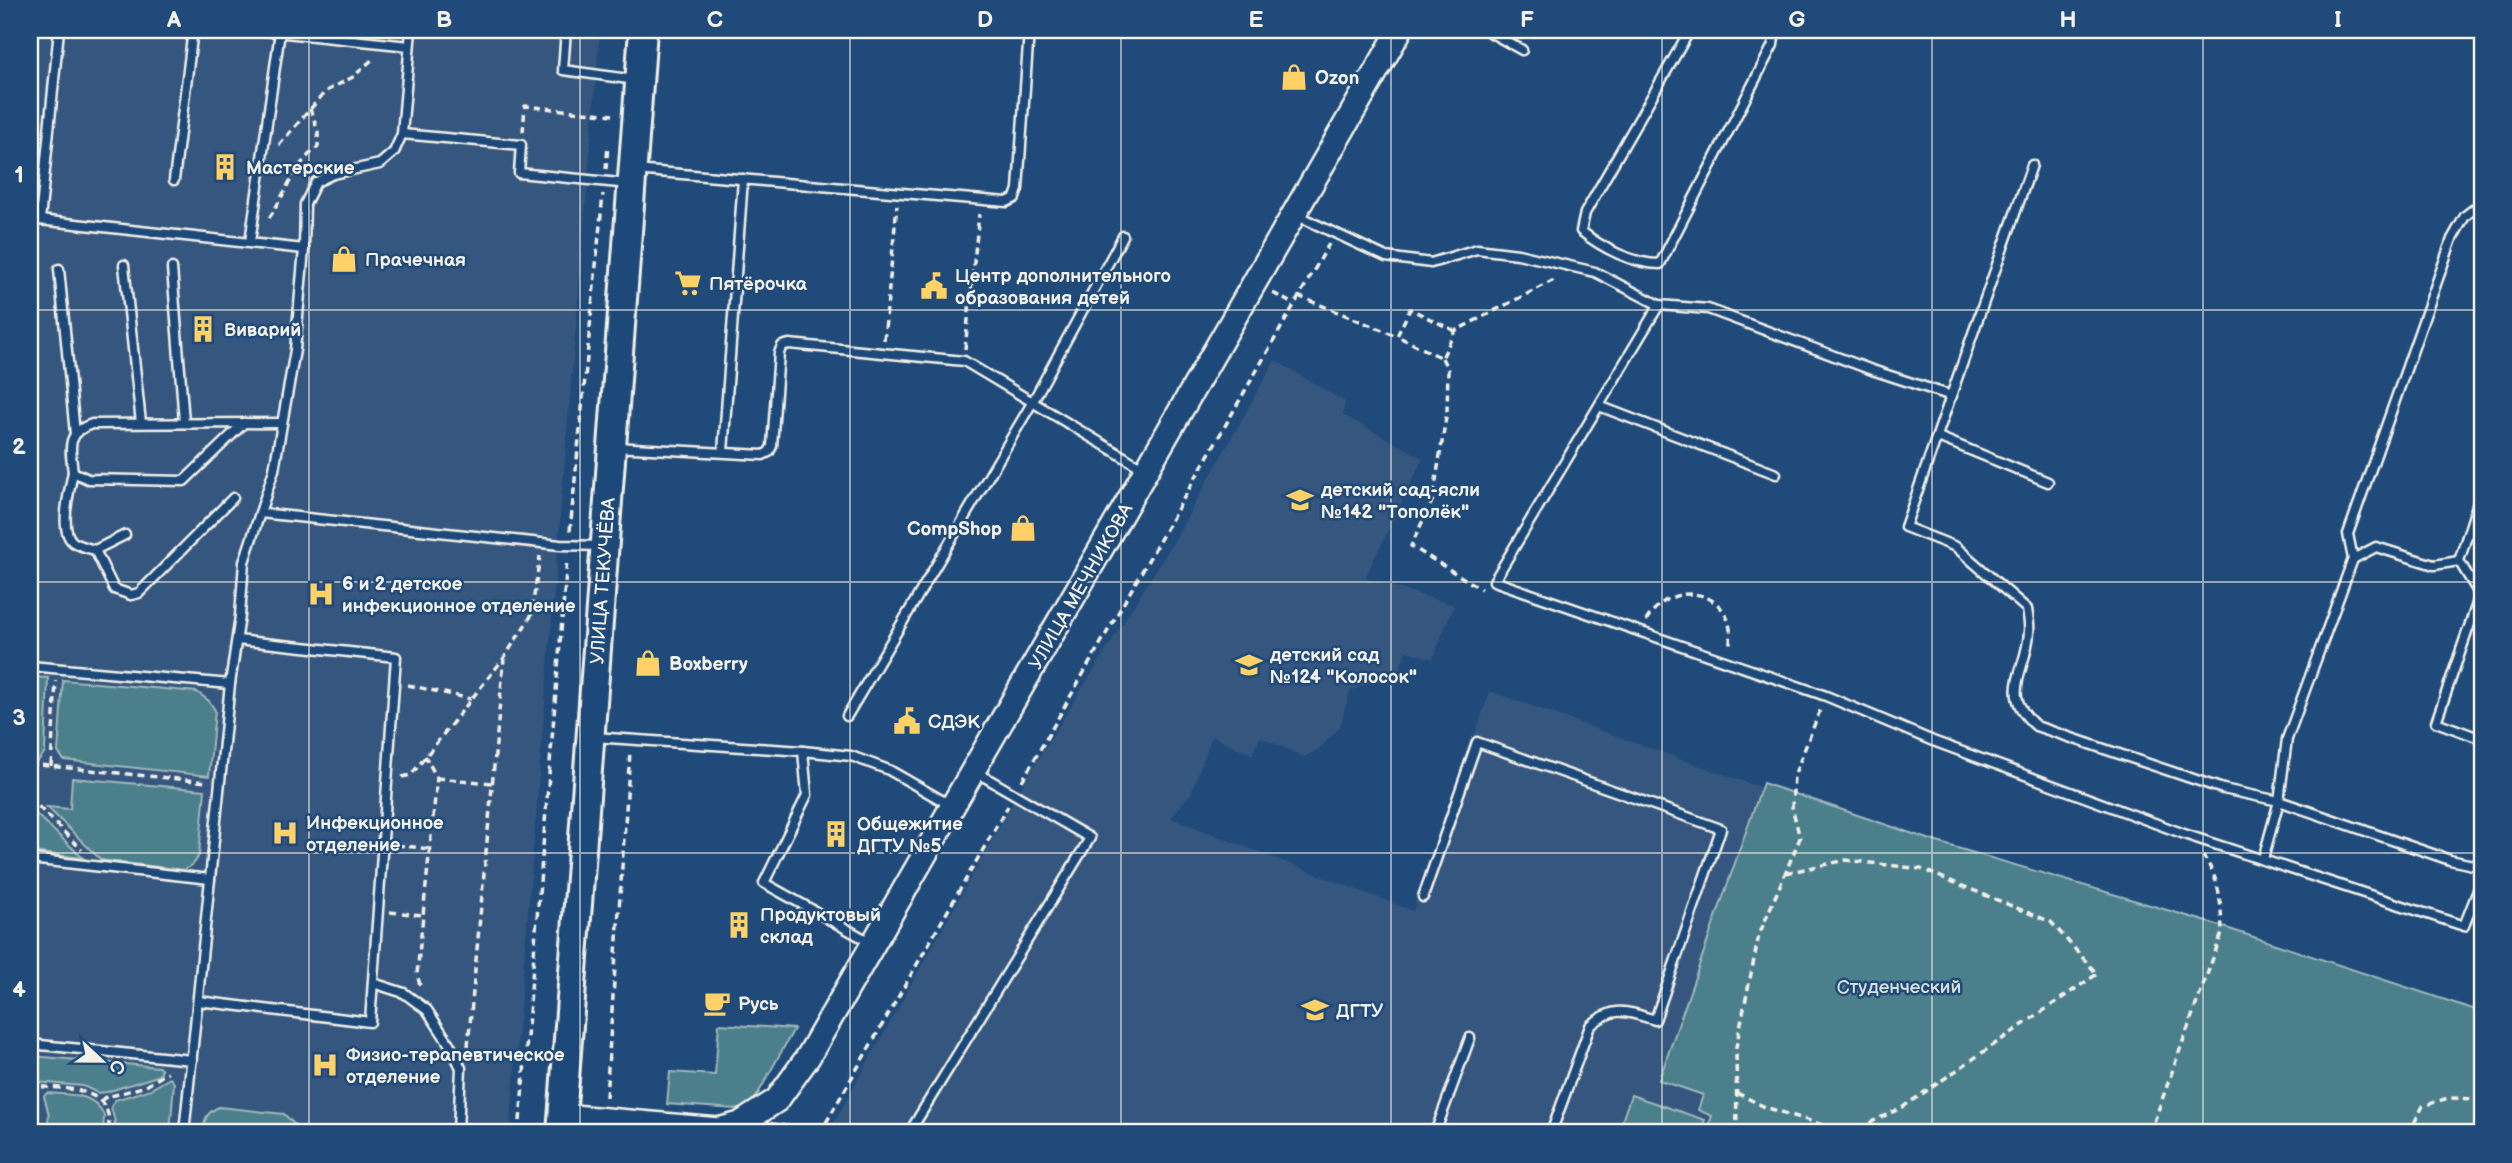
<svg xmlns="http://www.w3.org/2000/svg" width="2512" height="1163" font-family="'Balsamiq Sans',sans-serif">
	<rect width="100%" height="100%" fill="#1f4a7a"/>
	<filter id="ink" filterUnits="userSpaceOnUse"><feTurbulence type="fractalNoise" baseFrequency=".0143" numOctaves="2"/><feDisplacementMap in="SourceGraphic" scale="14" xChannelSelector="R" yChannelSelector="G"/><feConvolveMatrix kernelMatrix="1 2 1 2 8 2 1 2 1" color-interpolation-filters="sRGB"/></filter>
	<g filter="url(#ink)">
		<g fill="#35567e">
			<polygon points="30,30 600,30 510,1133 30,1133"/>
			<polygon points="1275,360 1345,402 1343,415 1423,458 1365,578 1454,605 1433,659 1406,651 1394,686 1378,680 1350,691 1340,727 1319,749 1304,757 1260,737 1252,755 1212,736 1191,793 1171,818 1413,911 1490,691 1807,804 1698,1109 1747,1130 1746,1133 828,1133 1030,772 1174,541"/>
		</g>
		<g fill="#4c7f8c" stroke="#a0b8ba" stroke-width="2">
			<polygon points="30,677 48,678 45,752 38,761 30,759"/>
			<polygon points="63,680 197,692 209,701 215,710 209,776 64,760 58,752"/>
			<path d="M72,778L205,790L199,855C195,863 192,867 183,870L101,860L47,807L70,809Z"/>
			<polygon points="1763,783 1937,842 2211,923 2482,1012 2482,1133 1706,1133 1712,1116 1698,1110 1703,1095 1659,1080"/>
			<polygon points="35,813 83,858 33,852"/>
			<polygon points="719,1024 794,1029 749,1110 667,1104 670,1072 715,1075"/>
			<polygon points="32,1056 159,1067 161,1069 161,1073 157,1076 107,1092 98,1093 83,1086 36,1082 30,1077"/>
			<polygon points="170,1078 174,1083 170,1133 113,1133 115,1122 111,1107 115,1100 151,1089"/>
			<path d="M47,1093C68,1095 94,1092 104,1115L103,1133H46L49,1115L44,1096Z"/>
			<polygon points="1631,1095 1705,1120 1700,1133 1618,1133"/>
			<path d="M219,1107L284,1114L296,1126L298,1133H205C202,1120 207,1112 219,1107Z"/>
		</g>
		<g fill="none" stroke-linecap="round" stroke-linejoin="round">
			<defs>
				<g id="lane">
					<polyline points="257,30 409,46"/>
					<polyline points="566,30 563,70 636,80"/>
					<polyline points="1486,30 1522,50"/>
					<polyline points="1531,30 1533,31"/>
					<path d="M1690,30L1585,213L1581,231C1602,248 1633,264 1660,264L1773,45L1775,30"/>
					<polyline points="402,134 521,145 519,173 629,184"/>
					<path d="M2032,165L1905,527L1956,547L2027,609C2028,617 2030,625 2029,632C2027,672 1998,693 2036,726L2223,789L2279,801L2263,859"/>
					<polyline points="635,170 1007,202 1015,198 1018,189 1029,30"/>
					<polyline points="174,180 193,30"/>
					<polyline points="2482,203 2465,216 2452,239 2348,534 2353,559 2287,739 2279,801 2450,860 2482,867"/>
					<polyline points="1296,215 1386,257 1431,263 1477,249 1518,254 1595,272 1659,305 1708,309 1872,370 1952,396"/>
					<polyline points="30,219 304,249"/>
					<polyline points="40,220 59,30"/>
					<polyline points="250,242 280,32"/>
					<polyline points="124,265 141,423"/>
					<polyline points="172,268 184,422"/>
					<polyline points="59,269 75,434"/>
					<polyline points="1659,305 1494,581 1826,696 1933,741 2187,835 2464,926 2482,880"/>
					<polyline points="1599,406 1776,474"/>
					<path d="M244,423L184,481L88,479L73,472C70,449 66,432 92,424L282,423"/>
					<polyline points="1938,437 2048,482"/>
					<polyline points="614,447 763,455 769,452 772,446 779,353 782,346 789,344 964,361 1144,469"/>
					<polyline points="723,452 743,179"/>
					<path d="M73,472C70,489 58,530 73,542C79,546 88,548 95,550L125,535"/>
					<polyline points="260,513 560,545 601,546"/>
					<polyline points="95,550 114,589 131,595 139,593 233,498"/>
					<polyline points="2353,559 2376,547 2434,565 2459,561"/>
					<polyline points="2459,561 2480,595 2436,722 2482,739"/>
					<polyline points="2459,561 2482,490"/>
					<polyline points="30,666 230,684"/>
					<polyline points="847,716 1032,403 1123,236"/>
					<polyline points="593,737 803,751 807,795 764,883 870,942"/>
					<polyline points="803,751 851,756 889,770 950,805"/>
					<polyline points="30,859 210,879"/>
					<path d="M1423,897L1477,742L1721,829L1655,1020C1626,1011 1614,1005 1590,1026L1551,1133"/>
					<polyline points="373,983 404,993 427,1010 450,1045 461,1068 458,1131"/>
					<polyline points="198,1001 370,1022 396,657 237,640"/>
					<polyline points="30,1044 192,1060"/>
					<polyline points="748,1125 800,1133"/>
					<polyline points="184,1133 230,684 240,616 244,562 274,470 295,350 304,249 305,204 316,182 333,174 380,164 394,152 402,134 411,30"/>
					<polyline points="909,1133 1090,838 976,772"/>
					<polyline points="1435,1133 1470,1038"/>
				</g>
				<polyline id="secondary" points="562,1116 718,1130 740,1124 777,1100 808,1057 1400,30"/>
				<polyline id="primary" points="561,1133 643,30"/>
			</defs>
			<use href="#lane" stroke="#f4f1e8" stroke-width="13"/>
			<use href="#secondary" stroke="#f4f1e8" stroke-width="28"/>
			<use href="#primary" stroke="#f4f1e8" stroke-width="32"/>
			<g stroke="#f4f1e8" stroke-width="3.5" stroke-dasharray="7 5" stroke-linecap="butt">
				<polyline points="523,132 525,106 613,115"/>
				<polyline points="279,145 326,91 353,77 375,57"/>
				<polyline points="606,169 608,145"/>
				<path d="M269,218C287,192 292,167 318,147V131L310,109"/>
				<polyline points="1273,293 1293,304"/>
				<polyline points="1298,296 1397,336"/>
				<polyline points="1455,331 1410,309 1397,336 1442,358 1455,331 1558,278"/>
				<polyline points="884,340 897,205"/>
				<polyline points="965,349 979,214"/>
				<polyline points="1442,358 1448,370 1447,411 1433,499 1411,546 1481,589"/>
				<polyline points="570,531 603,194"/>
				<path d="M1646,621C1674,573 1741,593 1729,648"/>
				<polyline points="408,685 471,699"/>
				<polyline points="30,764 207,782"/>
				<polyline points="51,766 56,681"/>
				<polyline points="402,777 411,775 504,658 531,616 540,556"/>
				<polyline points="437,778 492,783"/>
				<polyline points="1022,781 1329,244"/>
				<polyline points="30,798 82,850"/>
				<polyline points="397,845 429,849"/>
				<polyline points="1786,873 1846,860 1921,869 2051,922 2097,974 1903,1107 1848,1133"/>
				<polyline points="390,912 423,915"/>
				<polyline points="420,985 417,974 437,778 425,756"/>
				<polyline points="468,1046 504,658"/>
				<path d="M30,1086C62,1089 117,1084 108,1133"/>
				<polyline points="1737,1093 1765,1107 1849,1133"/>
				<polyline points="606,1097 630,752"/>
				<path d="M30,1100C39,1110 39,1122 32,1133"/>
				<polyline points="101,1101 104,1098 146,1086 168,1072"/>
				<polyline points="519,1133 567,560"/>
				<polyline points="820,1133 1008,806"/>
				<polyline points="1737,1133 1736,1047 1759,935 1800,838 1792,807 1794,776 1821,708"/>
				<path d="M2150,1133L2222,933C2221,904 2221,881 2203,856"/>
				<polyline points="2409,1133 2423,1106 2448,1098 2482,1099"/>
			</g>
			<use href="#lane" stroke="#1f4a7a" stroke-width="8"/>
			<use href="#secondary" stroke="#1f4a7a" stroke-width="23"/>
			<use href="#primary" stroke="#1f4a7a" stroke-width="26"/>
		</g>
	</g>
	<path fill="none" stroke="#f4f1e8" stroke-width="2" stroke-opacity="0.55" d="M309,30V1133M580,30V1133M850,30V1133M1121,30V1133M1391,30V1133M1662,30V1133M1932,30V1133M2203,30V1133M30,310H2482M30,582H2482M30,853H2482"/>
	<defs>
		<symbol id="shop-bare" viewBox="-9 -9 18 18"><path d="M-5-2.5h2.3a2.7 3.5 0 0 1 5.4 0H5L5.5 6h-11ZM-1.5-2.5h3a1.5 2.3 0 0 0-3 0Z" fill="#ffd166" stroke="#1f4a7a" stroke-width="2.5" paint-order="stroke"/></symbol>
		<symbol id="building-bare" viewBox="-9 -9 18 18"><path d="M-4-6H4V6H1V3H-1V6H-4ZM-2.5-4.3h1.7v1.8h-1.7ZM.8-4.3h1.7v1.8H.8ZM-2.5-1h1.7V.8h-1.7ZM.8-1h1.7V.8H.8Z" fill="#ffd166" stroke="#1f4a7a" stroke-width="2.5" paint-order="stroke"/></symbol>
		<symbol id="supermarket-bare" viewBox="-9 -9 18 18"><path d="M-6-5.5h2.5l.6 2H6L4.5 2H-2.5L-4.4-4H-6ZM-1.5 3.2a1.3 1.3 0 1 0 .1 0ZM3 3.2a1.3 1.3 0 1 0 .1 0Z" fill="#ffd166" stroke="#1f4a7a" stroke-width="2.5" paint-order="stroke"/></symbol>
		<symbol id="civic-bare" viewBox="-9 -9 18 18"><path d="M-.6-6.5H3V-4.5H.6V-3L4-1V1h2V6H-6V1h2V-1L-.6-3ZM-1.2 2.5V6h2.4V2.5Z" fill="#ffd166" stroke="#1f4a7a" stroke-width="2.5" paint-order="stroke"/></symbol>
		<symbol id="school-bare" viewBox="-9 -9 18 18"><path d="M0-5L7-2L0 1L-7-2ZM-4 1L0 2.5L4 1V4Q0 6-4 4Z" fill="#ffd166" stroke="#1f4a7a" stroke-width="2.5" paint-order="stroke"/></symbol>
		<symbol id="hospital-bare" viewBox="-9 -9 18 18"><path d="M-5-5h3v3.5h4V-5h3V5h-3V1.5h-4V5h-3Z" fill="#ffd166" stroke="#1f4a7a" stroke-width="2.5" paint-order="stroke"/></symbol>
		<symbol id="cafe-bare" viewBox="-9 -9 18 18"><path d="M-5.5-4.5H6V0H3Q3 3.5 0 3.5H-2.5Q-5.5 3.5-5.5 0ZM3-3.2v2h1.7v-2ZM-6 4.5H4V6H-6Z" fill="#ffd166" stroke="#1f4a7a" stroke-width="2.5" paint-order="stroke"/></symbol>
		<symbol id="university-bare" viewBox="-9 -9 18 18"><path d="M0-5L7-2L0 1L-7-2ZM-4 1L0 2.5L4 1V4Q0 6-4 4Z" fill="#ffd166" stroke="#1f4a7a" stroke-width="2.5" paint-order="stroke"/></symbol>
	</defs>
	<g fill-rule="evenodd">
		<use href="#shop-bare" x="1275" y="58" width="38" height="38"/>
		<use href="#building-bare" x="206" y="148" width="38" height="38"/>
		<use href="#shop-bare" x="325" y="240" width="38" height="38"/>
		<use href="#supermarket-bare" x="669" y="264" width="38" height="38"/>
		<use href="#civic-bare" x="915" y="267" width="38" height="38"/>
		<use href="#building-bare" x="184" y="310" width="38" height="38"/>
		<use href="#school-bare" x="1281" y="481" width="38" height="38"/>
		<use href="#shop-bare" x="1004" y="509" width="38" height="38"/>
		<use href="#hospital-bare" x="302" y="575" width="38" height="38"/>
		<use href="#shop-bare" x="629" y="644" width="38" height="38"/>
		<use href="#school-bare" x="1230" y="646" width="38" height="38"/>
		<use href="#civic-bare" x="888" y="702" width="38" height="38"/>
		<use href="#hospital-bare" x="266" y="814" width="38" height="38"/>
		<use href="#building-bare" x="817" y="815" width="38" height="38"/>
		<use href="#building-bare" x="720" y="906" width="38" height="38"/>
		<use href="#cafe-bare" x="698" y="984" width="38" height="38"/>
		<use href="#university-bare" x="1296" y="991" width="38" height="38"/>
		<use href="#hospital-bare" x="306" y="1046" width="38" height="38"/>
	</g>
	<g text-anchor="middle" stroke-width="5" stroke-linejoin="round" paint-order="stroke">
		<g font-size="19" font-weight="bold" fill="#f4f1e8" stroke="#1f4a7a" text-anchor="start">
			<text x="1315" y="84">Ozon</text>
			<text x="246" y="174">Мастерские</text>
			<text x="365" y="266">Прачечная</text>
			<text x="955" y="282">Центр дополнительного<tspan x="955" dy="22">образования детей</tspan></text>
			<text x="709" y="290">Пятёрочка</text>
			<text x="224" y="336">Виварий</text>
			<text x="1321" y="496">детский сад-ясли<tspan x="1321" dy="22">№142 "Тополёк"</tspan></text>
			<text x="1002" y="535" text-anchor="end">CompShop</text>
			<text x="342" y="590">6 и 2 детское<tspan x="342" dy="22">инфекционное отделение</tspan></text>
			<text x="1270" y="661">детский сад<tspan x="1270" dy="22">№124 "Колосок"</tspan></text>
			<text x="669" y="670">Boxberry</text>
			<text x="928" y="728">СДЭК</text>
			<text x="306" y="829">Инфекционное<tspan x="306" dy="22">отделение</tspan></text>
			<text x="857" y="830">Общежитие<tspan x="857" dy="22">ДГТУ №5</tspan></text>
			<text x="760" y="921">Продуктовый<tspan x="760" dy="22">склад</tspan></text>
			<text x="738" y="1010">Русь</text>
			<text x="1336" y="1017">ДГТУ</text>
			<text x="346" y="1061">Физио-терапевтическое<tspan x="346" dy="22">отделение</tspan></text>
		</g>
		<g font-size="19" fill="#f4f1e8" stroke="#1f4a7a">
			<text transform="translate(602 581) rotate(-86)" y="7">УЛИЦА ТЕКУЧЁВА</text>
			<text transform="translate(1080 586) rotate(-60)" y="7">УЛИЦА МЕЧНИКОВА</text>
		</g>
		<g font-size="19" fill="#dbe0da" stroke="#1f4a7a">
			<text x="1899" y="993">Студенческий</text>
		</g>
	</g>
	<rect width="2512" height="1163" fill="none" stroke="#1f4a7a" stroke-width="77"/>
	<g transform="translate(102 1061) rotate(112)" stroke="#1f4a7a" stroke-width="5" paint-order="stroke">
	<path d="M0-5L12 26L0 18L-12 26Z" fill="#f4f1e8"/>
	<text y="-10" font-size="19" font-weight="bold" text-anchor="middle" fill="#f4f1e8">С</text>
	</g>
	<rect x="38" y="38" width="2436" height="1086" fill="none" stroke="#f4f1e8" stroke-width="2.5"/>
	<g font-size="23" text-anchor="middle" font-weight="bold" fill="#f4f1e8">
		<text x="174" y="27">A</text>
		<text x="444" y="27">B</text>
		<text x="715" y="27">C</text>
		<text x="985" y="27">D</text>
		<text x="1256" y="27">E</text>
		<text x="1527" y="27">F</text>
		<text x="1797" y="27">G</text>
		<text x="2068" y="27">H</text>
		<text x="2338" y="27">I</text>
		<text x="19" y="182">1</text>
		<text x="19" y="454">2</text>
		<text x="19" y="725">3</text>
		<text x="19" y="997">4</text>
	</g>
</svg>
